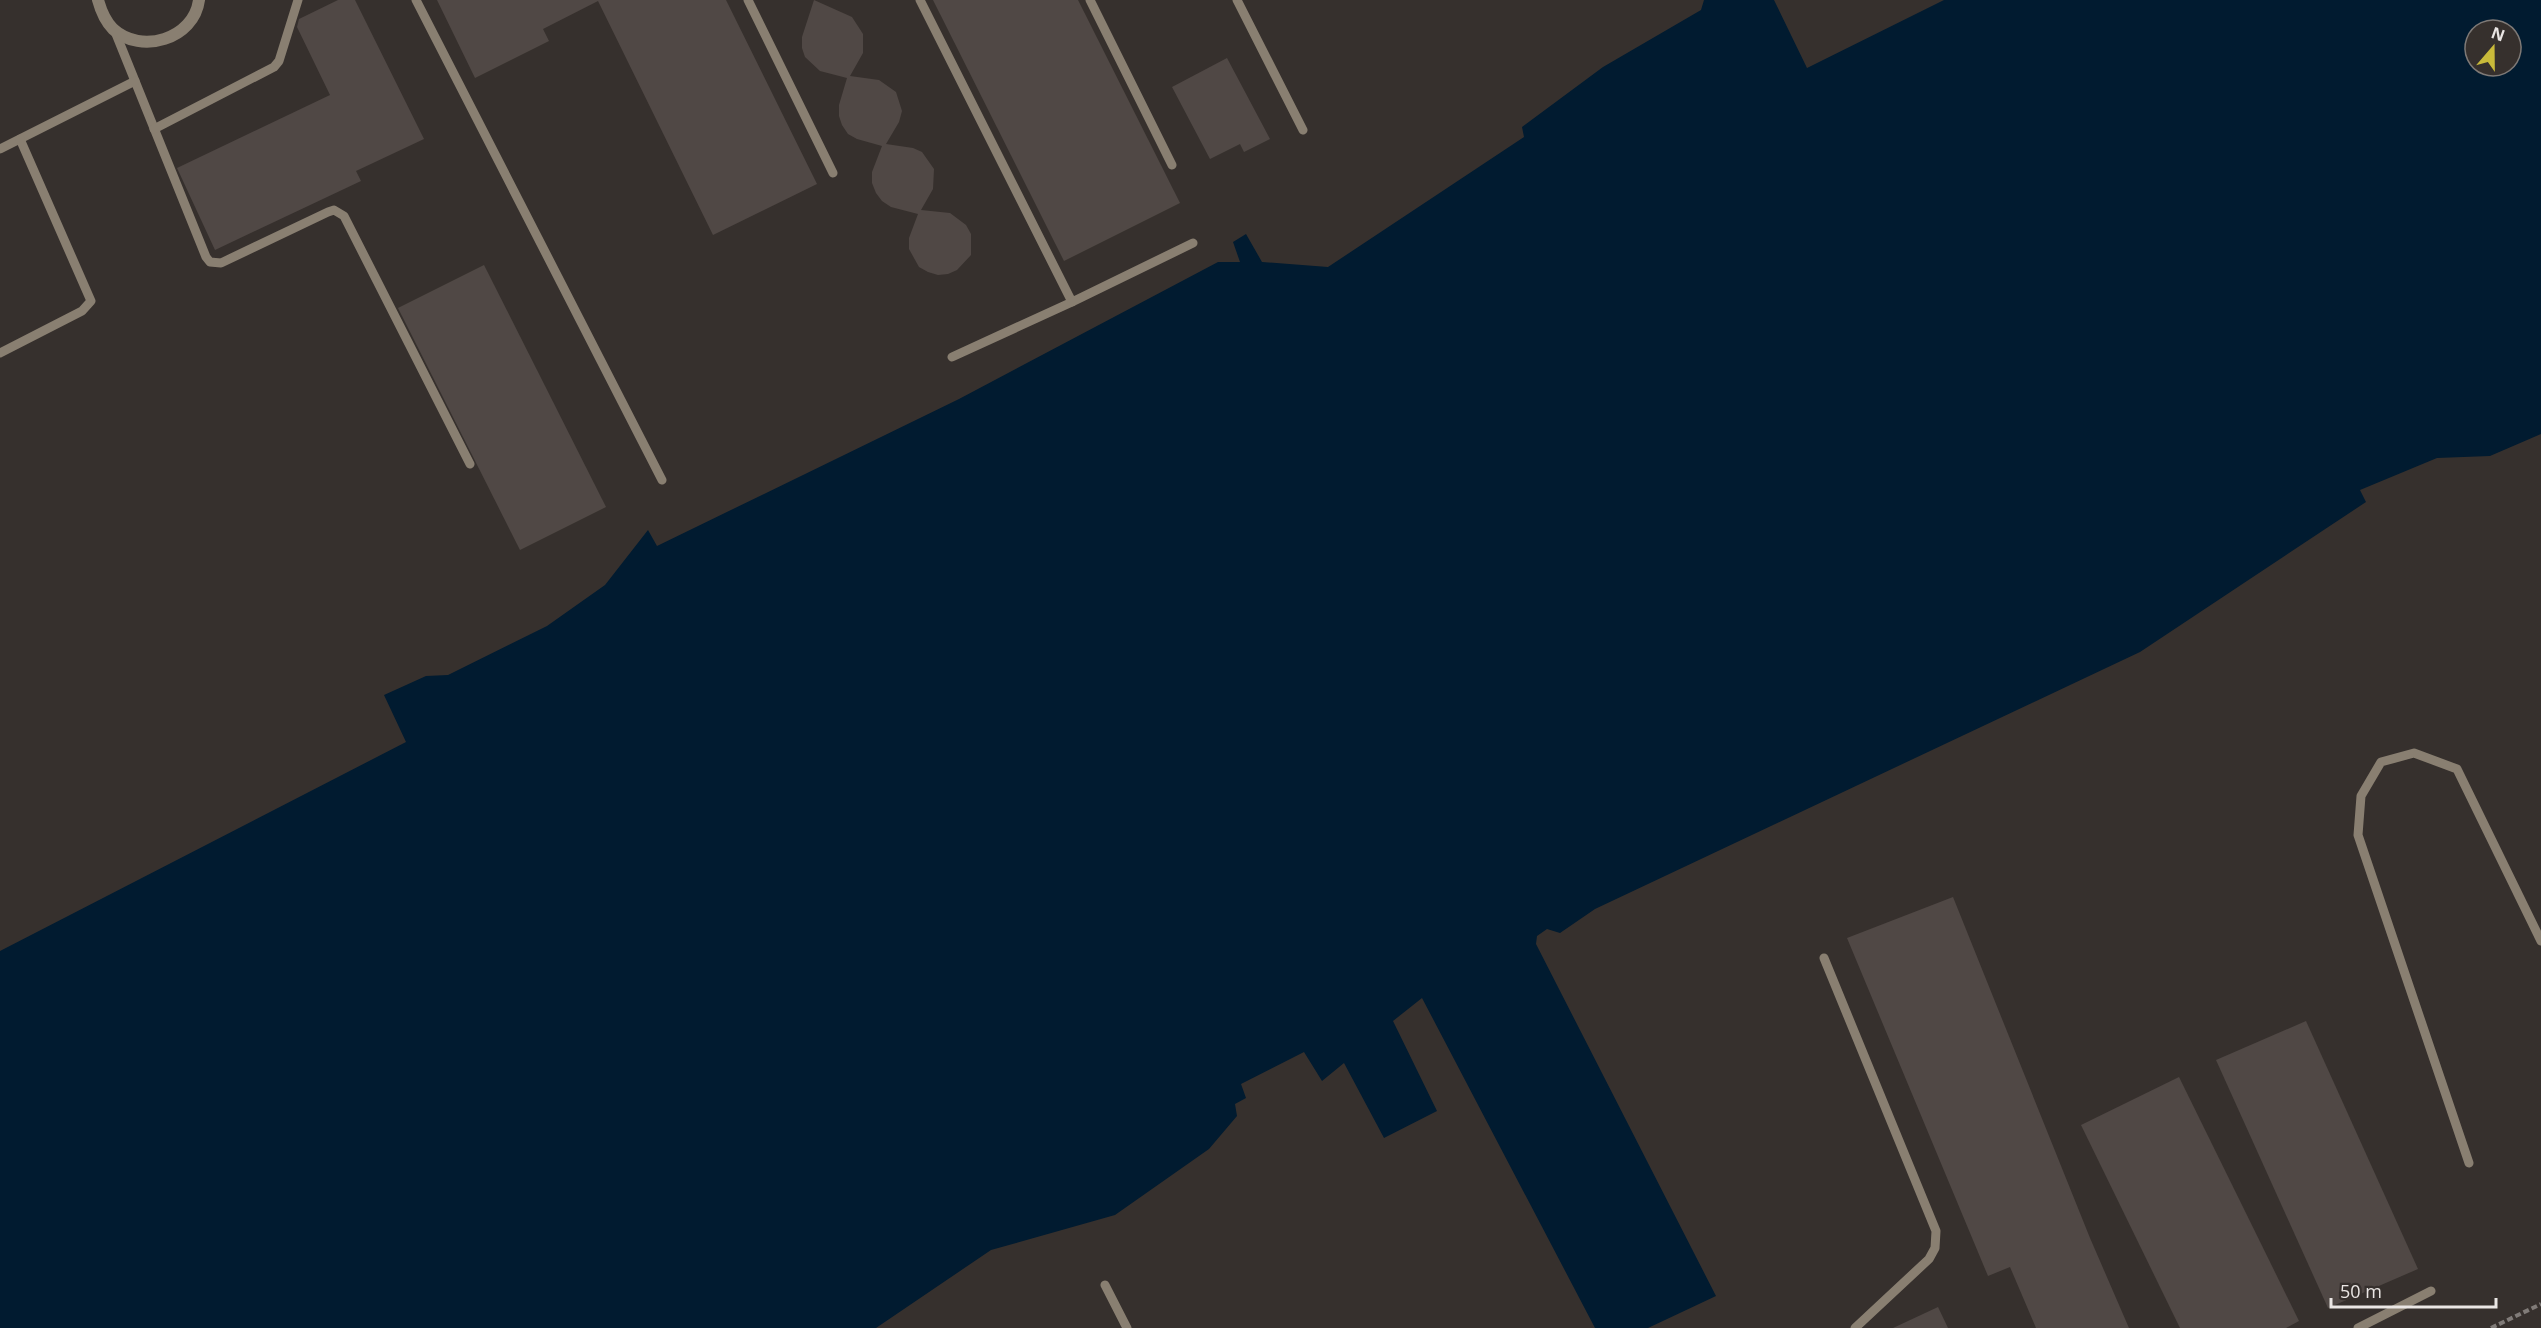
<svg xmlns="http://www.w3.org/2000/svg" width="2541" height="1328" font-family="'Open Sans',sans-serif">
	<rect width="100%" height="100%" fill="#36302d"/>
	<path fill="#011b30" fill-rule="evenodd" d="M1704,0H1774L1807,68L1944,0H2541V434L2490,456L2437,458L2360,490L2366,502L2140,652L1595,909L1560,933L1547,929L1537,936L1536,944L1716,1296L1648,1328H1595L1422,998L1393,1021L1437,1111L1384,1138L1344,1063L1322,1081L1304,1052L1241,1084L1246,1098L1235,1104L1237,1116L1209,1149L1115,1215L991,1250L876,1328H0V951L406,742L384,695L426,676L448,675L547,626L605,585L648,530L657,546L959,399L1218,262H1240L1233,242L1246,234L1262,262L1328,267L1524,137L1522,127L1603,67L1701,10ZM2475,30H2511V66H2475Z"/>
	<g fill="#504845">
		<polygon points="338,0 355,0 424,139 356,171 361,181 215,250 177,168 330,95 297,27 299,19"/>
		<polygon points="437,0 726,0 817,184 713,235 598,1 543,29 549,41 475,78"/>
		<polygon points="814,0 852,17 863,34 863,53 850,76 879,80 896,92 902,111 899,122 886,144 913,148 922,152 934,169 933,189 921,210 950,213 966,225 971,234 971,255 957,270 948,274 938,275 928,272 919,267 909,249 909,238 918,214 891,207 882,201 876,193 872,183 872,172 882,146 857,139 848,134 842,125 839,116 839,105 847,78 820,71 805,57 802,48 802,37"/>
		<polygon points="933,0 1078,0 1180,203 1064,261"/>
		<polygon points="1227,58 1270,139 1244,152 1240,144 1210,159 1172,87"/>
		<polygon points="484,265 606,507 520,550 398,308"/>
		<polygon points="1953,897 2090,1238 2129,1328 2036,1328 2010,1267 1988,1276 1847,938"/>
		<polygon points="2306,1021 2418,1269 2328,1308 2216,1060"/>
		<polygon points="2179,1077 2299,1321 2286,1328 2180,1328 2081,1125"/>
		<polygon points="1938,1307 1948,1328 1893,1328"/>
	</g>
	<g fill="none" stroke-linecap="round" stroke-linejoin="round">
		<polyline stroke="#807b78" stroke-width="4" stroke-dasharray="6 3" stroke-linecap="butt" points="2491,1328 2541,1304"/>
		<g stroke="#897f71" stroke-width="9">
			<polyline points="416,0 662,480"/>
			<polyline points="748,0 833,173"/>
			<polyline points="920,0 1072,302 952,357"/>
			<polyline points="1090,0 1172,165"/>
			<polyline points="1237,0 1303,130"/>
			<polyline points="114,29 206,257 210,262 221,263 328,212 334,210 344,216 470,464"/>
			<polyline points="154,129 274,67 279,61 298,0"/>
			<polyline points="0,149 135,81"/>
			<polyline points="1072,302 1193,243"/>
			<polyline points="0,353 82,311 91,301 20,139"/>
			<polyline points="1824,958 1936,1231 1935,1248 1929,1259 1855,1328"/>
			<polyline points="2469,1163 2358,835 2361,796 2381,762 2414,753 2457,769 2541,941"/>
			<polyline points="1105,1285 1127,1328"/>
			<polyline points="2358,1328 2431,1291"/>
		</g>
		<path stroke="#897f71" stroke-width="12" d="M98,0C101,11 105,21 113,29C141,55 194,39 199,0"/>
	</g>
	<g transform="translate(2493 48) rotate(20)"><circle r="28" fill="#36302d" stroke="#7e7976" stroke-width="1.5"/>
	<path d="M0-4.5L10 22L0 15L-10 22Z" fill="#c9ba3a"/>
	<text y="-9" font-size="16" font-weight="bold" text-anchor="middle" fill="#eae6e4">N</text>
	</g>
	<path d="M2331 1298v9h165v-9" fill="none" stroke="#eae6e4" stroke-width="3"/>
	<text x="2340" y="1298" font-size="18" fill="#eae6e4" stroke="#36302d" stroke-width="4.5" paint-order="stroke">50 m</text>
</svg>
